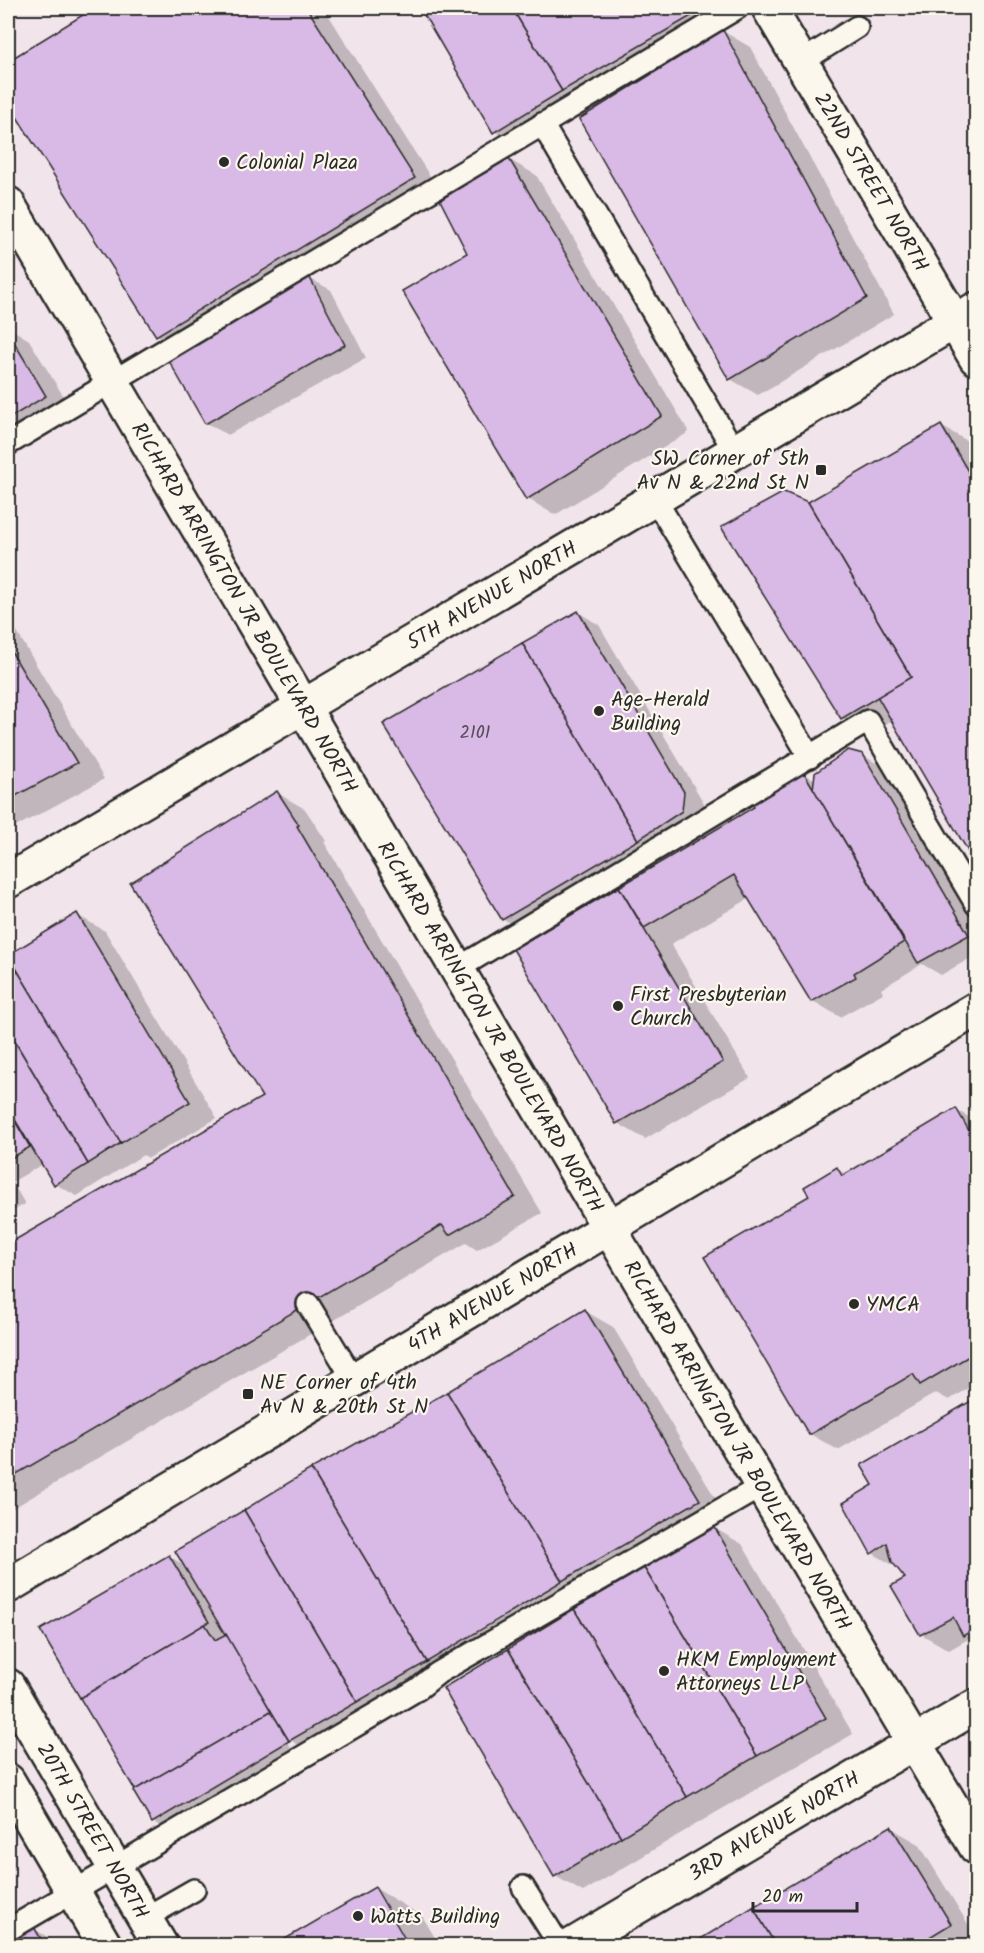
<svg xmlns="http://www.w3.org/2000/svg" width="984" height="1953" font-family="Kalam,sans-serif">
	<rect width="100%" height="100%" fill="#f1e4ea"/>
	<filter id="ink" filterUnits="userSpaceOnUse"><feTurbulence type="fractalNoise" baseFrequency=".0167" numOctaves="2"/><feDisplacementMap in="SourceGraphic" scale="12" xChannelSelector="R" yChannelSelector="G"/><feConvolveMatrix kernelMatrix="1 2 1 2 8 2 1 2 1" color-interpolation-filters="sRGB"/></filter>
	<g filter="url(#ink)">
		<g fill="#0003">
			<polygon points="98,8 324,8 441,194 307,277 331,290 366,358 228,435 206,423 185,351 157,335 8,100 8,63"/>
			<polygon points="421,8 716,8 727,27 721,30 750,47 894,314 758,395 730,379 679,55 521,147 494,131"/>
			<polygon points="508,159 536,175 689,432 555,515 528,499 404,291 469,253"/>
			<polygon points="8,327 29,340 73,412 8,451"/>
			<polygon points="941,426 969,442 976,455 976,863 892,720 869,734 842,718 809,503"/>
			<polygon points="578,612 599,625 705,805 704,824 662,851 665,856 531,935 503,919"/>
			<polygon points="8,617 104,779 8,831"/>
			<polygon points="862,755 885,768 976,925 976,955 941,975 922,964 881,989 883,993 840,1017 813,1001 750,898 671,944 750,1078 645,1139 617,1123 515,949 756,807 803,773 815,780"/>
			<polygon points="277,793 305,809 326,841 324,842 542,1213 477,1250 466,1243 8,1511 8,1246 265,1097"/>
			<polygon points="77,915 105,931 217,1118 149,1158 143,1155 77,1196 55,1184 43,1164 12,1182 25,1204 8,1214 8,956"/>
			<polygon points="956,1110 976,1121 976,1384 949,1400 936,1393 838,1450 810,1434 706,1258 811,1197 837,1169 847,1175"/>
			<polygon points="585,1311 613,1327 726,1516 318,1756 290,1740 286,1734 283,1734 282,1739 288,1743 292,1749 294,1747 293,1746 309,1755 175,1835 153,1822 169,1556 187,1567"/>
			<polygon points="976,1400 976,1642 970,1638 949,1650 921,1634 908,1578 900,1569 872,1553 875,1485 863,1466"/>
			<polygon points="714,1528 742,1544 853,1734 715,1813 583,1892 555,1876"/>
			<polygon points="891,1828 919,1844 976,1937 976,1941 969,1946 692,1946"/>
			<polygon points="375,1888 422,1916 440,1946 276,1946"/>
			<polygon points="34,1929 56,1942 58,1946 8,1946"/>
		</g>
		<g fill="#d9b9e5" stroke="#2b2b2b" stroke-width="1.5">
			<polygon points="94,8 307,8 415,178 156,336 8,103 8,61"/>
			<polygon points="420,8 512,8 562,91 493,133"/>
			<polygon points="512,8 698,8 700,11 562,91"/>
			<polygon points="723,30 867,298 729,380 579,119"/>
			<polygon points="508,157 662,416 526,500 402,291 467,253 440,200"/>
			<polygon points="309,276 345,345 205,424 168,359"/>
			<polygon points="8,332 46,396 8,419"/>
			<polygon points="941,425 976,485 976,865 877,696 911,677 808,502"/>
			<polygon points="784,492 808,502 911,677 841,719 721,527"/>
			<polygon points="578,611 684,792 682,811 638,840 522,643"/>
			<polygon points="522,643 638,840 502,920 383,724"/>
			<polygon points="8,646 77,763 8,800"/>
			<polygon points="848,750 863,754 969,935 918,963 813,789 815,773"/>
			<polygon points="803,771 904,942 854,973 856,977 811,1002 734,875 644,928 619,887 754,807 751,801"/>
			<polygon points="277,791 299,825 297,826 515,1197 449,1235 442,1225 8,1479 8,1244 262,1097 130,883"/>
			<polygon points="619,887 723,1062 616,1124 513,949"/>
			<polygon points="77,913 190,1102 121,1143 8,955"/>
			<polygon points="8,955 121,1143 88,1164 8,1030"/>
			<polygon points="8,1030 88,1164 54,1185 8,1108"/>
			<polygon points="956,1108 976,1143 976,1352 920,1385 913,1374 809,1435 704,1257 809,1196 804,1187 837,1167 842,1176"/>
			<polygon points="8,1109 30,1147 8,1160"/>
			<polygon points="585,1309 700,1500 562,1581 447,1392"/>
			<polygon points="447,1392 562,1581 427,1662 311,1469"/>
			<polygon points="976,1398 976,1628 963,1636 953,1617 920,1635 891,1586 905,1578 892,1562 887,1543 871,1554 843,1503 873,1485 861,1465"/>
			<polygon points="311,1469 427,1662 357,1702 244,1510"/>
			<polygon points="244,1510 357,1702 289,1741 175,1551"/>
			<polygon points="714,1526 826,1718 757,1756 644,1568"/>
			<polygon points="169,1555 209,1622 80,1698 40,1630"/>
			<polygon points="644,1568 757,1756 687,1797 574,1609"/>
			<polygon points="574,1609 687,1797 621,1837 508,1649"/>
			<polygon points="205,1624 215,1640 226,1634 271,1711 135,1790 80,1698"/>
			<polygon points="508,1649 621,1837 554,1877 443,1688"/>
			<polygon points="271,1711 289,1741 152,1823 133,1791"/>
			<polygon points="891,1826 951,1924 915,1946 776,1946 753,1907"/>
			<polygon points="375,1887 409,1946 273,1946"/>
			<polygon points="753,1907 776,1946 689,1946"/>
			<polygon points="34,1927 45,1946 8,1946 8,1943"/>
		</g>
		<g fill="none" stroke-linecap="round" stroke-linejoin="round">
			<defs>
				<g id="service">
					<polyline points="801,62 857,27"/>
					<polyline points="542,124 735,452"/>
					<polyline points="8,444 737,8"/>
					<polyline points="655,499 810,757"/>
					<polyline points="457,969 868,721 976,904"/>
					<polyline points="308,1304 354,1380"/>
					<polyline points="523,1887 560,1946"/>
					<polyline points="145,1918 194,1890"/>
					<polyline points="8,1930 418,1689 438,1673 762,1486"/>
				</g>
				<g id="tertiary">
					<path id="s1" d="M8,1586L976,1009"/>
				</g>
				<g id="secondary">
					<path id="s2" d="M769,8L976,358"/>
					<path id="s3" d="M8,204L609,1228L976,1847"/>
					<path id="s4" d="M8,881L976,309"/>
					<path id="s5" d="M8,1686L161,1946"/>
					<polyline points="8,1781 105,1946"/>
					<path id="s6" d="M571,1946L976,1706"/>
				</g>
			</defs>
			<use href="#service" stroke="#2b2b2b" stroke-width="26"/>
			<use href="#tertiary" stroke="#2b2b2b" stroke-width="38"/>
			<use href="#secondary" stroke="#2b2b2b" stroke-width="38"/>
			<use href="#service" stroke="#fbf7ec" stroke-width="21"/>
			<use href="#tertiary" stroke="#fbf7ec" stroke-width="33"/>
			<use href="#secondary" stroke="#fbf7ec" stroke-width="33"/>
		</g>
	</g>
	<g fill="#2b2b2b" stroke="#fbf7ec" stroke-width="2">
		<circle cx="224" cy="162" r="6"/>
		<rect x="815" y="464" width="12" height="12" rx="3"/>
		<circle cx="599" cy="711" r="6"/>
		<circle cx="618" cy="1006" r="6"/>
		<circle cx="854" cy="1304" r="6"/>
		<rect x="242" y="1388" width="12" height="12" rx="3"/>
		<circle cx="664" cy="1671" r="6"/>
		<circle cx="358" cy="1916" r="6"/>
	</g>
	<g text-anchor="middle" stroke-width="4.5" stroke-linejoin="round" paint-order="stroke">
		<g font-size="18" fill="#564e5a">
			<text x="475" y="738">2101</text>
		</g>
		<g font-size="21" fill="#2b2b2b" stroke="#fbf7ec" text-anchor="start">
			<text x="236" y="169">Colonial Plaza</text>
			<text x="809" y="465" text-anchor="end">SW Corner of 5th<tspan x="809" dy="24">Av N &amp; 22nd St N</tspan></text>
			<text x="611" y="706">Age-Herald<tspan x="611" dy="24">Building</tspan></text>
			<text x="630" y="1001">First Presbyterian<tspan x="630" dy="24">Church</tspan></text>
			<text x="866" y="1311">YMCA</text>
			<text x="260" y="1389">NE Corner of 4th<tspan x="260" dy="24">Av N &amp; 20th St N</tspan></text>
			<text x="676" y="1666">HKM Employment<tspan x="676" dy="24">Attorneys LLP</tspan></text>
			<text x="370" y="1923">Watts Building</text>
		</g>
		<g font-size="21" fill="#2b2b2b" stroke="#fbf7ec">
			<text dy="7" stroke="none"><textPath href="#s2" startOffset="202">22ND STREET NORTH</textPath></text>
			<text dy="7" stroke="none"><textPath href="#s4" startOffset="562">5TH AVENUE NORTH</textPath></text>
			<text dy="7" stroke="none"><textPath href="#s3" startOffset="468">RICHARD ARRINGTON JR BOULEVARD NORTH</textPath></text>
			<text dy="7" stroke="none"><textPath href="#s3" startOffset="954">RICHARD ARRINGTON JR BOULEVARD NORTH</textPath></text>
			<text dy="7" stroke="none"><textPath href="#s1" startOffset="564">4TH AVENUE NORTH</textPath></text>
			<text dy="7" stroke="none"><textPath href="#s3" startOffset="1440">RICHARD ARRINGTON JR BOULEVARD NORTH</textPath></text>
			<text dy="7" stroke="none"><textPath href="#s6" startOffset="236">3RD AVENUE NORTH</textPath></text>
			<text dy="7" stroke="none"><textPath href="#s5" startOffset="168">20TH STREET NORTH</textPath></text>
		</g>
	</g>
	<rect width="984" height="1953" fill="none" stroke="#fbf7ec" stroke-width="30"/>
	<rect x="15" y="15" width="954" height="1923" fill="none" stroke="#2b2b2b" stroke-width="2" filter="url(#ink)"/>
	<path d="M753 1902v9h104v-9" fill="none" stroke="#2b2b2b" stroke-width="3"/>
	<text x="762" y="1902" font-size="18" fill="#2b2b2b" stroke="#fbf7ec" stroke-width="4.5" paint-order="stroke">20 m</text>
</svg>
